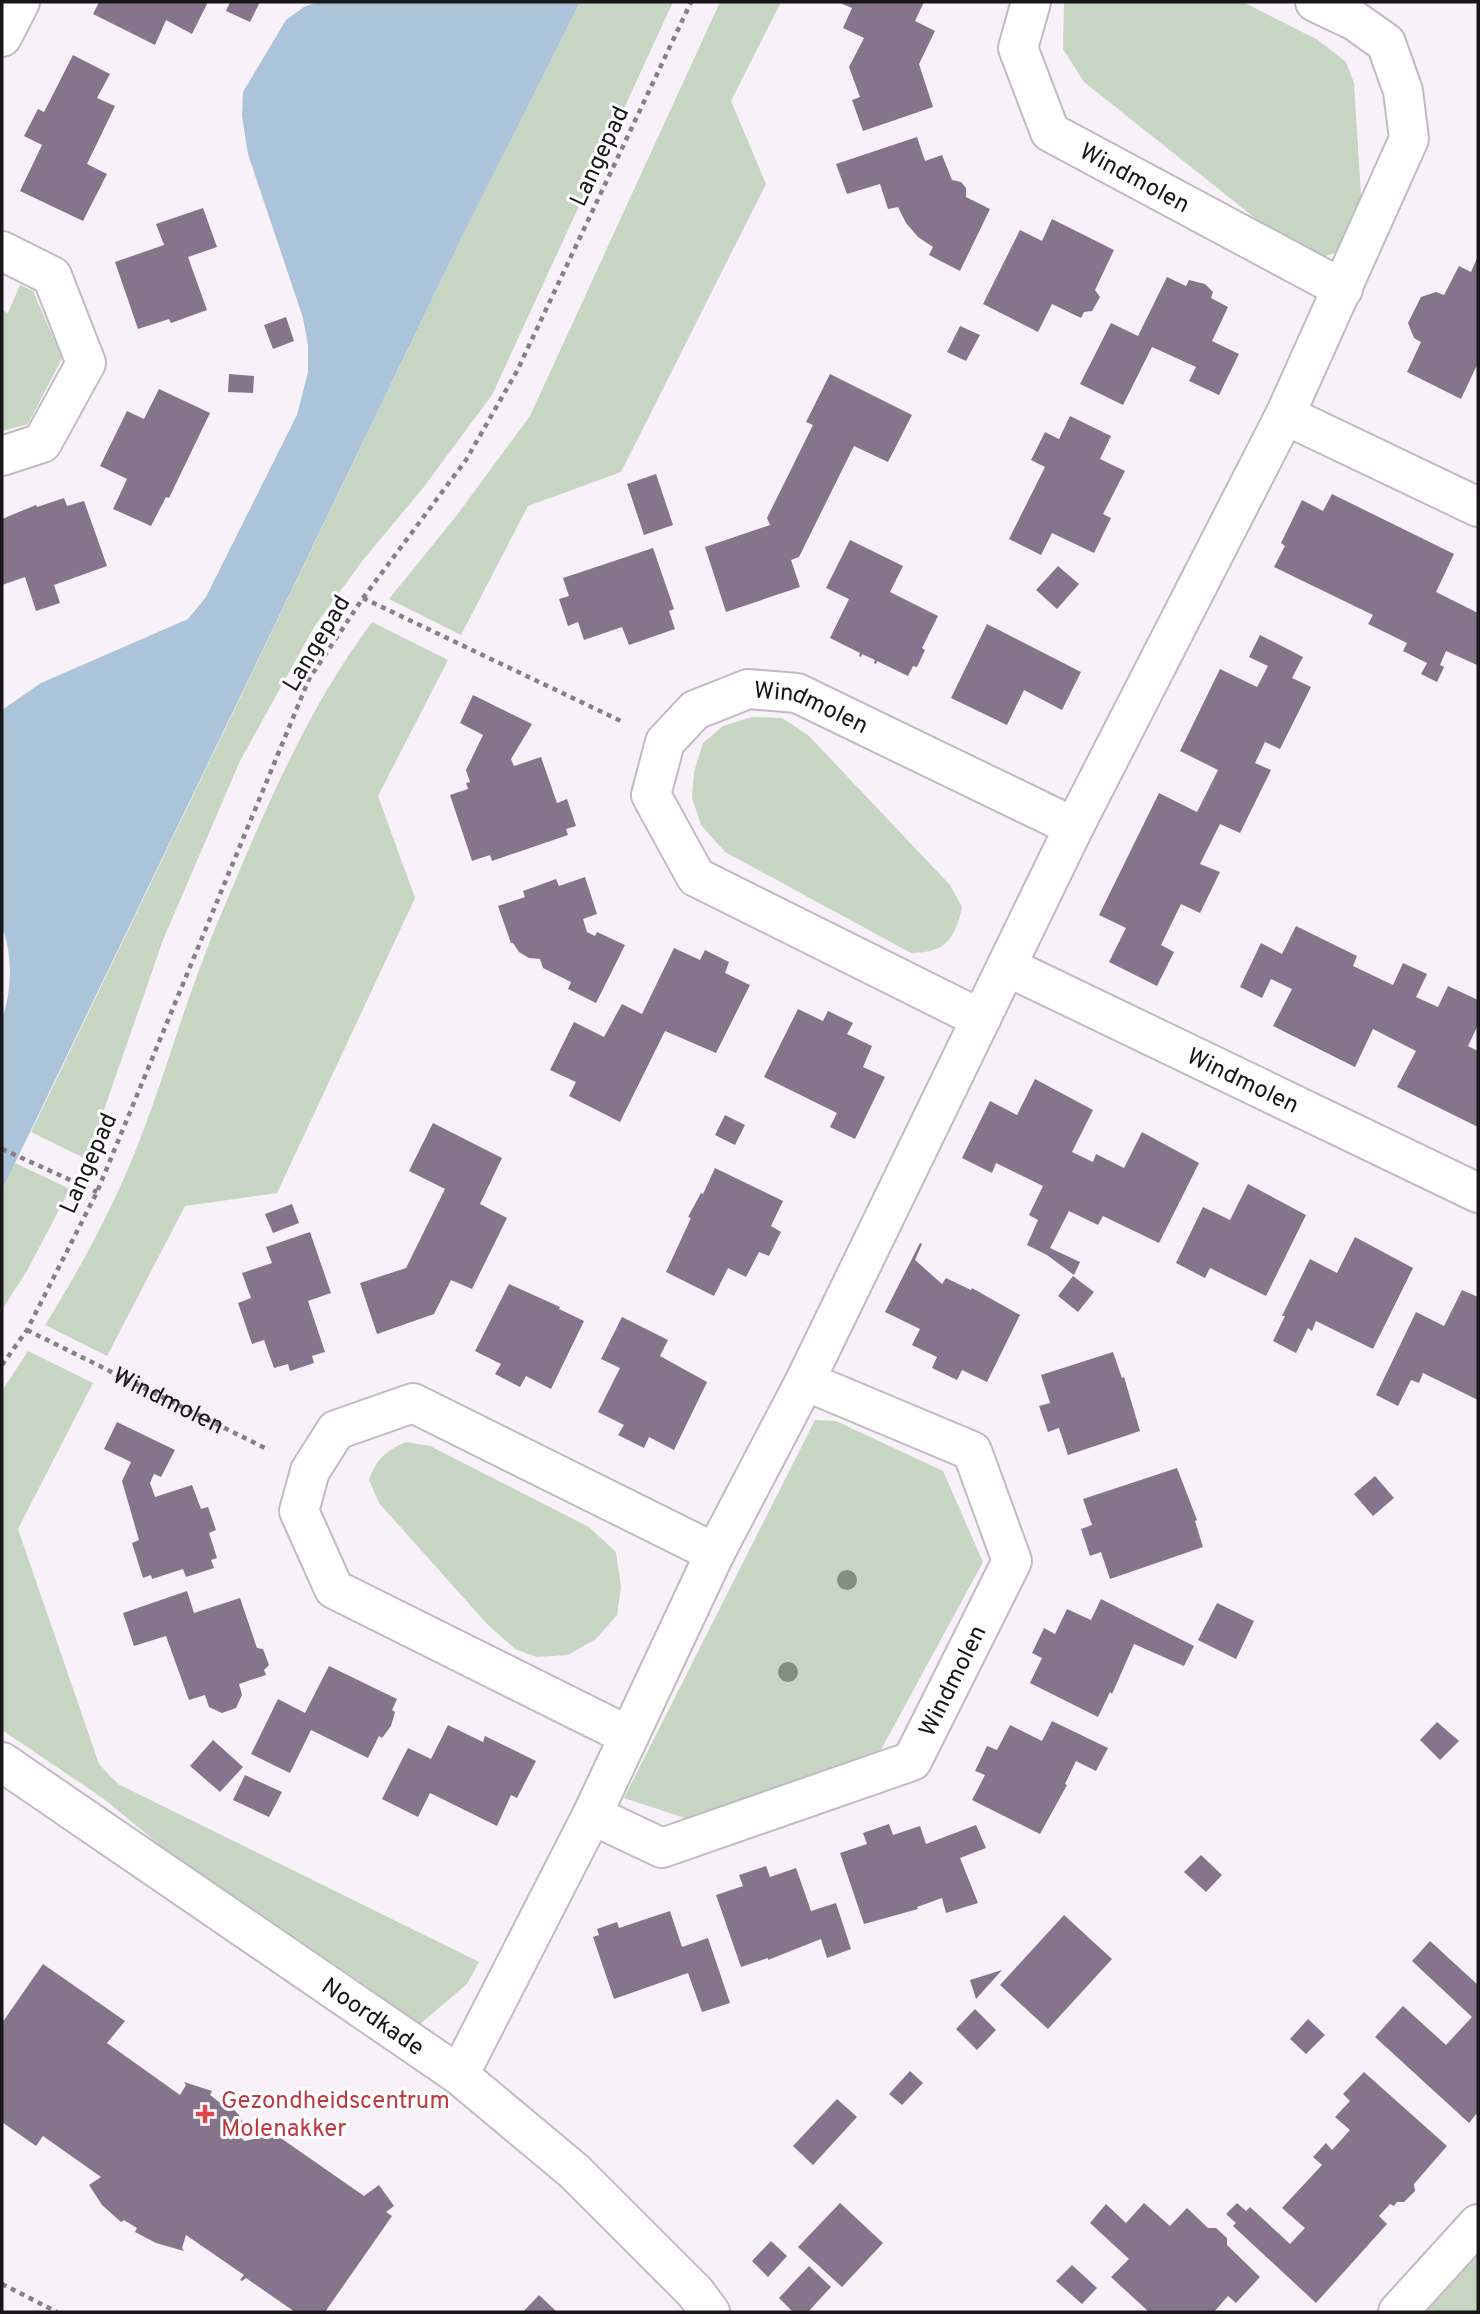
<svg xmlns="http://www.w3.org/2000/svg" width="1480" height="2314" font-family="Overpass,sans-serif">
	<rect width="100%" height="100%" fill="#f8f1fa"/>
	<g fill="#c6d6c3">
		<polygon points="580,2 673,2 492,395 423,488 363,560 314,627 240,761 163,940 97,1130 84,1158 31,1132 462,237"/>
		<polygon points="720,2 781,2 731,101 766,184 621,472 528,506 461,635 389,599 457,515 530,416"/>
		<polygon points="1064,2 1243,2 1318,40 1346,62 1354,83 1362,212 1339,252 1312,260 1289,245 1084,82 1063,49"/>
		<polygon points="20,285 33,291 62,358 28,424 2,431 2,310 8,313"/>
		<path d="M372,622L448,660L378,796L415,898L277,1193L185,1206L107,1356L45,1325C80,1269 113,1208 137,1147C162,1084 180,1019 204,957C214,929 227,901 238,874C275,787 315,698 372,622Z"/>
		<path d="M752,717L782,718L808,735L950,885L962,907C955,939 945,953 911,953L725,852L701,825L692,798L694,772L703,743L723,726Z"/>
		<polygon points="15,1163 70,1189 28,1269 2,1310 2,1190"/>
		<polygon points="28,1351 93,1383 18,1529 99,1764 118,1784 479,1962 467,1984 419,2025 368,1987 173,1856 104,1799 2,1730 2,1391"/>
		<polygon points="815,1420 836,1421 943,1471 983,1562 876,1759 694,1821 624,1798"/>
		<path d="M406,1442L430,1446L589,1527L616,1552L621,1587L617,1615L596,1639L568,1655L537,1657L515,1649L487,1624L379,1503L369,1480C376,1459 386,1451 406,1442Z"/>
		<polygon points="1478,2255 1478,2312 1426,2312"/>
	</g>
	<path fill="#abc4da" d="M317,2H580L462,237L2,1190V1019C12,991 13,955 2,927V710L41,683L188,619L206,597L297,415L308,372V345L303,318L248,154L242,116L243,92L286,20L304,7Z"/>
	<g fill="#86748c">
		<polygon points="99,2 208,2 192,34 166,20 155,45 93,14"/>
		<polygon points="230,2 260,2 250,22 226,11"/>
		<polygon points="838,2 924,2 915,21 935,31 919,64 933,107 863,131 852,100 860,97 849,67 864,38 843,28 852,8"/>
		<polygon points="73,55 110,74 97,98 115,106 87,164 107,174 83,221 20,191 42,145 24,136 38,109 44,112"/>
		<polygon points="917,137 925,161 942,155 952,180 961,182 966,188 966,197 990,209 960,271 929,255 933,247 918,237 906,223 898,207 888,209 880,184 847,194 836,164"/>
		<polygon points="203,208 217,247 188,257 207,310 171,323 169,319 138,329 115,262 164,245 156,224"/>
		<polygon points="1052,219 1114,250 1095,290 1100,297 1092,311 1084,312 1081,318 1052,304 1038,332 983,304 1020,230 1042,241"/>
		<polygon points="1478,256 1478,363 1461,399 1407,372 1421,342 1414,338 1408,323 1421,297 1436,292 1444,295 1459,266 1471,272"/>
		<polygon points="1167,277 1186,286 1189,280 1205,284 1213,292 1211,298 1228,307 1212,341 1239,354 1219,395 1189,381 1196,367 1152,347 1123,405 1080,384 1111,323 1138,336"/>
		<polygon points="286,317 294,341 273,349 264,325"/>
		<polygon points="960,326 980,335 966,361 947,352"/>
		<polygon points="229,374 254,376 253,393 228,392"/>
		<polygon points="830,374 912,415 888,462 854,446 799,557 791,560 800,587 726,612 705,547 770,525 767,518 813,425 806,422"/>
		<polygon points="159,389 210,413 169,498 166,497 151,526 113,509 127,479 100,466 127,411 144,419"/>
		<polygon points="1070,416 1111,436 1100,459 1125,471 1103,514 1111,518 1094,553 1052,533 1041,555 1009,539 1045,467 1031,460 1045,432 1059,439"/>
		<polygon points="656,474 673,525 644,535 627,484"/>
		<polygon points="1332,494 1454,554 1436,592 1478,613 1477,665 1446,651 1440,665 1444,667 1437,682 1421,674 1427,663 1403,651 1407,643 1368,624 1373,615 1274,567 1285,546 1281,543 1302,500 1323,511"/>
		<polygon points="64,498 67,506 84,501 107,566 54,585 60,603 36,611 25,577 2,585 2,519 36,505 37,507"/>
		<polygon points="850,540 903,566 890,592 938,616 922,648 925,650 917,667 913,666 908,676 877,661 876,664 874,663 875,660 862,654 861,657 859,656 860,653 830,638 849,599 826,588"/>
		<polygon points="653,548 674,609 669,611 675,629 629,645 622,627 584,640 578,622 568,626 559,599 569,596 563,578"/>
		<polygon points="1058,566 1079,584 1057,609 1036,590"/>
		<polygon points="987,624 1081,672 1062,710 1024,690 1007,725 951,698"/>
		<polygon points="1260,635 1303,657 1292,678 1311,687 1280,749 1265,742 1255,763 1271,770 1240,833 1220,824 1200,864 1220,872 1200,913 1181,904 1161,945 1174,952 1157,986 1109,962 1126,928 1099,915 1159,793 1197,812 1218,770 1180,751 1220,669 1257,687 1268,666 1249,657"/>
		<polygon points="473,695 532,724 511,759 514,766 541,757 557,803 567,799 576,826 566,829 568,835 492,861 490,855 472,861 450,795 468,789 466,783 470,782 466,770 483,735 460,723"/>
		<polygon points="585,877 597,914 583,919 587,932 595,936 597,932 625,945 596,1003 568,989 571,982 543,968 540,959 529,958 519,952 513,943 511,943 498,906 525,897 523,891 556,879 559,886"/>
		<polygon points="1296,926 1357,956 1353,966 1393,985 1403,963 1427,974 1416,997 1438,1007 1448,986 1478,1000 1478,1025 1468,1046 1478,1051 1478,1127 1397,1087 1416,1051 1373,1029 1355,1067 1273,1026 1292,989 1271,979 1262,998 1240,987 1261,943 1282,954"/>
		<polygon points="674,948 700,960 705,950 729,962 725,973 750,985 716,1053 665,1031 620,1122 569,1096 576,1082 550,1070 574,1022 604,1037 622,1004 642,1014"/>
		<polygon points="798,1009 823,1021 828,1011 853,1023 847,1034 872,1046 863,1067 885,1077 855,1139 830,1127 837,1113 764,1077"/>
		<polygon points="1035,1079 1093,1110 1072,1152 1093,1162 1096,1154 1124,1168 1142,1132 1199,1163 1159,1243 1103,1216 1098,1225 1069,1211 1050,1248 1080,1262 1074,1275 1047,1255 1027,1245 1038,1220 1029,1215 1043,1186 996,1163 992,1173 962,1158 990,1101 1017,1115"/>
		<polygon points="725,1115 745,1125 735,1145 715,1135"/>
		<polygon points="433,1123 502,1158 480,1204 507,1218 472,1289 451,1280 434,1314 377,1334 360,1283 406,1268 445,1189 409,1171"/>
		<polygon points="715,1168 783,1201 771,1226 781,1232 769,1256 759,1252 746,1277 728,1268 714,1296 666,1272 691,1218 688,1217 701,1193 703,1194"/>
		<polygon points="1248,1184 1306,1215 1266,1296 1210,1268 1205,1278 1176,1263 1203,1207 1230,1220"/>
		<polygon points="292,1204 299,1223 273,1233 265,1214"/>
		<polygon points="310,1232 331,1293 308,1301 325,1352 312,1356 314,1363 290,1371 288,1364 274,1368 264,1340 252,1344 238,1303 251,1298 242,1273 272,1263 266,1247"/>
		<polygon points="1355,1237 1413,1268 1373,1349 1316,1321 1312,1331 1308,1328 1296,1353 1273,1341 1285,1316 1282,1316 1310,1259 1337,1273"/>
		<polygon points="920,1243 922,1244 915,1260 942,1284 946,1278 971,1290 972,1288 1020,1315 987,1382 962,1370 957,1380 932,1368 937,1357 912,1345 920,1329 885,1312"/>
		<polygon points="1073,1276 1094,1292 1078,1312 1058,1296"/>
		<polygon points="509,1284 560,1307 559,1309 584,1321 551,1389 526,1376 520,1387 495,1374 501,1364 475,1351"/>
		<polygon points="1462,1290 1478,1297 1478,1400 1423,1373 1419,1383 1411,1380 1398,1406 1376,1395 1416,1312 1444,1326"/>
		<polygon points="622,1317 668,1340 660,1356 707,1382 674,1450 649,1437 644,1448 618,1435 624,1425 598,1412 620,1368 601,1359"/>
		<polygon points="1113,1352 1122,1378 1124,1377 1140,1431 1068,1455 1059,1428 1048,1432 1039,1406 1050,1403 1041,1375"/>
		<polygon points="117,1422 175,1450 161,1477 154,1474 150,1483 155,1497 192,1485 201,1509 208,1507 216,1530 209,1533 217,1558 211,1560 214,1568 186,1577 183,1569 152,1579 151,1575 143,1578 132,1543 139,1540 122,1481 131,1462 104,1449"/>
		<polygon points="1177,1468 1197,1520 1195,1521 1203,1547 1110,1579 1101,1552 1090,1556 1081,1529 1092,1525 1083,1499"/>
		<polygon points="1375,1476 1394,1498 1373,1516 1354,1494"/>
		<polygon points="187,1591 194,1613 240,1598 257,1648 263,1649 269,1665 264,1670 266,1675 239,1684 242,1695 236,1708 222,1713 209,1707 205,1695 189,1700 166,1636 134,1646 123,1613"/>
		<polygon points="1101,1599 1194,1646 1184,1666 1134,1644 1112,1694 1110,1692 1098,1717 1030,1683 1042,1658 1032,1653 1044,1628 1055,1634 1067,1609 1091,1620"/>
		<polygon points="1217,1603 1254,1621 1236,1659 1198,1640"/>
		<polygon points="329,1666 397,1699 392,1710 395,1712 391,1726 382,1738 379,1736 368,1758 311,1730 290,1773 251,1754 278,1699 305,1713"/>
		<polygon points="1052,1721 1108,1748 1096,1771 1076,1761 1065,1784 1067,1785 1040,1834 972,1800 985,1775 975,1771 987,1746 997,1750 1010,1725 1042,1741"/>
		<polygon points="1437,1722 1459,1741 1440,1760 1420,1740"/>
		<polygon points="448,1725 483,1742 485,1736 536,1761 517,1798 511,1795 497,1826 430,1793 418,1817 382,1799 408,1748 431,1759"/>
		<polygon points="213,1740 243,1767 220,1792 190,1766"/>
		<polygon points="245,1775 282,1792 269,1817 233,1800"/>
		<polygon points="889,1824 893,1835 920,1826 926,1844 976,1825 986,1848 960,1858 978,1903 946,1913 942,1898 917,1907 918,1909 864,1924 840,1853 867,1844 863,1833"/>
		<polygon points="1201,1855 1222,1875 1206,1892 1184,1872"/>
		<polygon points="766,1866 770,1877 796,1868 811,1911 836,1903 851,1949 827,1958 821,1939 768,1960 768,1958 741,1967 716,1895 743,1886 739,1875"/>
		<polygon points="670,1911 682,1947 708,1938 730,2003 702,2012 688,1973 614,1999 593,1937 599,1935 597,1929 617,1922 619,1928"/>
		<polygon points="1064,1915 1112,1959 1048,2029 1000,1985"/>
		<polygon points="1430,1941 1478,1985 1478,2112 1469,2123 1375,2037 1403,2006 1446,2045 1472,2017 1412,1961"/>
		<polygon points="43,1964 125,2021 107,2043 180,2095 186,2085 184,2082 212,2091 210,2095 223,2105 226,2101 239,2115 243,2123 230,2130 245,2141 275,2134 364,2196 379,2185 394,2206 386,2212 392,2216 325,2312 295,2312 246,2278 242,2281 240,2280 244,2275 186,2235 182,2248 184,2251 156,2243 135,2232 137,2228 124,2220 121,2222 102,2205 89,2185 101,2177 43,2136 36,2146 2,2122 2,2023"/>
		<polygon points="1002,1970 976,1999 970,1980"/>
		<polygon points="975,2009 996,2030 977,2050 956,2029"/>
		<polygon points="1308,2019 1325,2035 1306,2054 1290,2039"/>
		<polygon points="910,2071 923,2083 902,2105 889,2094"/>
		<polygon points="1364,2072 1447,2146 1414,2184 1415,2191 1404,2202 1397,2202 1394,2206 1390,2204 1379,2216 1387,2224 1316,2303 1233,2226 1236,2223 1226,2214 1237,2203 1246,2211 1250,2207 1290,2244 1305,2228 1282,2208 1322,2165 1313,2157 1326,2143 1332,2150 1350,2130 1335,2117 1350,2101 1343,2094"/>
		<polygon points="837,2099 857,2117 813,2165 793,2146"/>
		<polygon points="840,2203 883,2243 842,2287 798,2247"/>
		<polygon points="1144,2203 1170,2226 1187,2208 1208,2228 1216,2228 1227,2238 1227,2245 1260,2277 1236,2303 1228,2296 1214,2312 1149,2312 1111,2277 1129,2259 1090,2223 1106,2204 1126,2223"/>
		<polygon points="771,2241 787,2256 768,2277 752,2261"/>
		<polygon points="1072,2265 1097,2288 1082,2304 1056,2281"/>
		<polygon points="809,2266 831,2287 808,2312 793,2312 779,2298"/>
		<polygon points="539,2295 557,2312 523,2312"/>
	</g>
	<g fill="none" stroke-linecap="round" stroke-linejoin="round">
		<defs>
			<g id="street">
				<path id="s2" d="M1031,2L1018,48L1050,132L1343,289"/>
				<polyline points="2,37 20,2"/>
				<polyline points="2,251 52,276 86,363 42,443 2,456"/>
				<polyline points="1285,415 1409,139 1403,91 1386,43 1355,21 1315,2"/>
				<path id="s3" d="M1008,967L1478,1193"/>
				<path id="s4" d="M981,1019L696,877L651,795L665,742L695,710L748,689L797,693L1074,827"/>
				<polyline points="629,1736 334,1589 299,1511 310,1471 336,1430 413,1403 715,1553"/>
				<path id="s5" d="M2,1762L459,2075L574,2171L695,2292L710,2312"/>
				<path id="s6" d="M592,1815L662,1848L912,1761L1012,1561L972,1451L805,1381"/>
				<polyline points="459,2075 592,1815 715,1553 805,1381 1074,827 1285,415 1478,507"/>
				<polyline points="1398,2312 1478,2224"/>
			</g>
		</defs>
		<use href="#street" stroke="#c1bac3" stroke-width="42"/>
		<g stroke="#858085" stroke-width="4.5" stroke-dasharray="5 5" stroke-linecap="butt">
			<polyline points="363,598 623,722"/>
			<polyline points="2,1149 97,1192"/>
			<path id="s1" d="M27,1330L269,1450"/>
			<polyline points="2,1365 27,1330 97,1192 309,679 363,598 466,460 517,371 691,2"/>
			<polyline points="2,2284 57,2312"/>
		</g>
		<use href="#street" stroke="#fff" stroke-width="38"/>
	</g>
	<g fill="#818f7f">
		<circle cx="847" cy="1580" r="10"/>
		<circle cx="788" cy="1672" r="10"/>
	</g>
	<path fill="#e0444e" stroke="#fff" stroke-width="2.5" d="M201.5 2103.5h7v7h7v7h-7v7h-7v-7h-7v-7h7z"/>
	<g text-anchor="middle" stroke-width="6" stroke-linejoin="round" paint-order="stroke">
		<g font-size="24" fill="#191619" stroke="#fff">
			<text transform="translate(599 156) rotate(-65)" y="8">Langepad</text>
			<text dy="8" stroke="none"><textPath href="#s2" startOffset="234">Windmolen</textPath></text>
			<text transform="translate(316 643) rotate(-59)" y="8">Langepad</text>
			<text dy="8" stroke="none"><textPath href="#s4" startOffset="634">Windmolen</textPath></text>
			<text dy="8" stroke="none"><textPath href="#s3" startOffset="261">Windmolen</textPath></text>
			<text transform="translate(88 1163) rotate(-66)" y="8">Langepad</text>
			<text dy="8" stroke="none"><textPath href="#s1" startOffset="158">Windmolen</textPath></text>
			<text dy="8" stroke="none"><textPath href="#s6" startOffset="432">Windmolen</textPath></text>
			<text dy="8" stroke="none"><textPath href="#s5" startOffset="450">Noordkade</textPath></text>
		</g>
		<g font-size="24" fill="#be3a42" stroke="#fff" text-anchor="start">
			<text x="221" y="2108">Gezondheidscentrum<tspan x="221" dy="28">Molenakker</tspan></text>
		</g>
	</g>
	<rect width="1480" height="2314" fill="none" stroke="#191619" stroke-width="7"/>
</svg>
